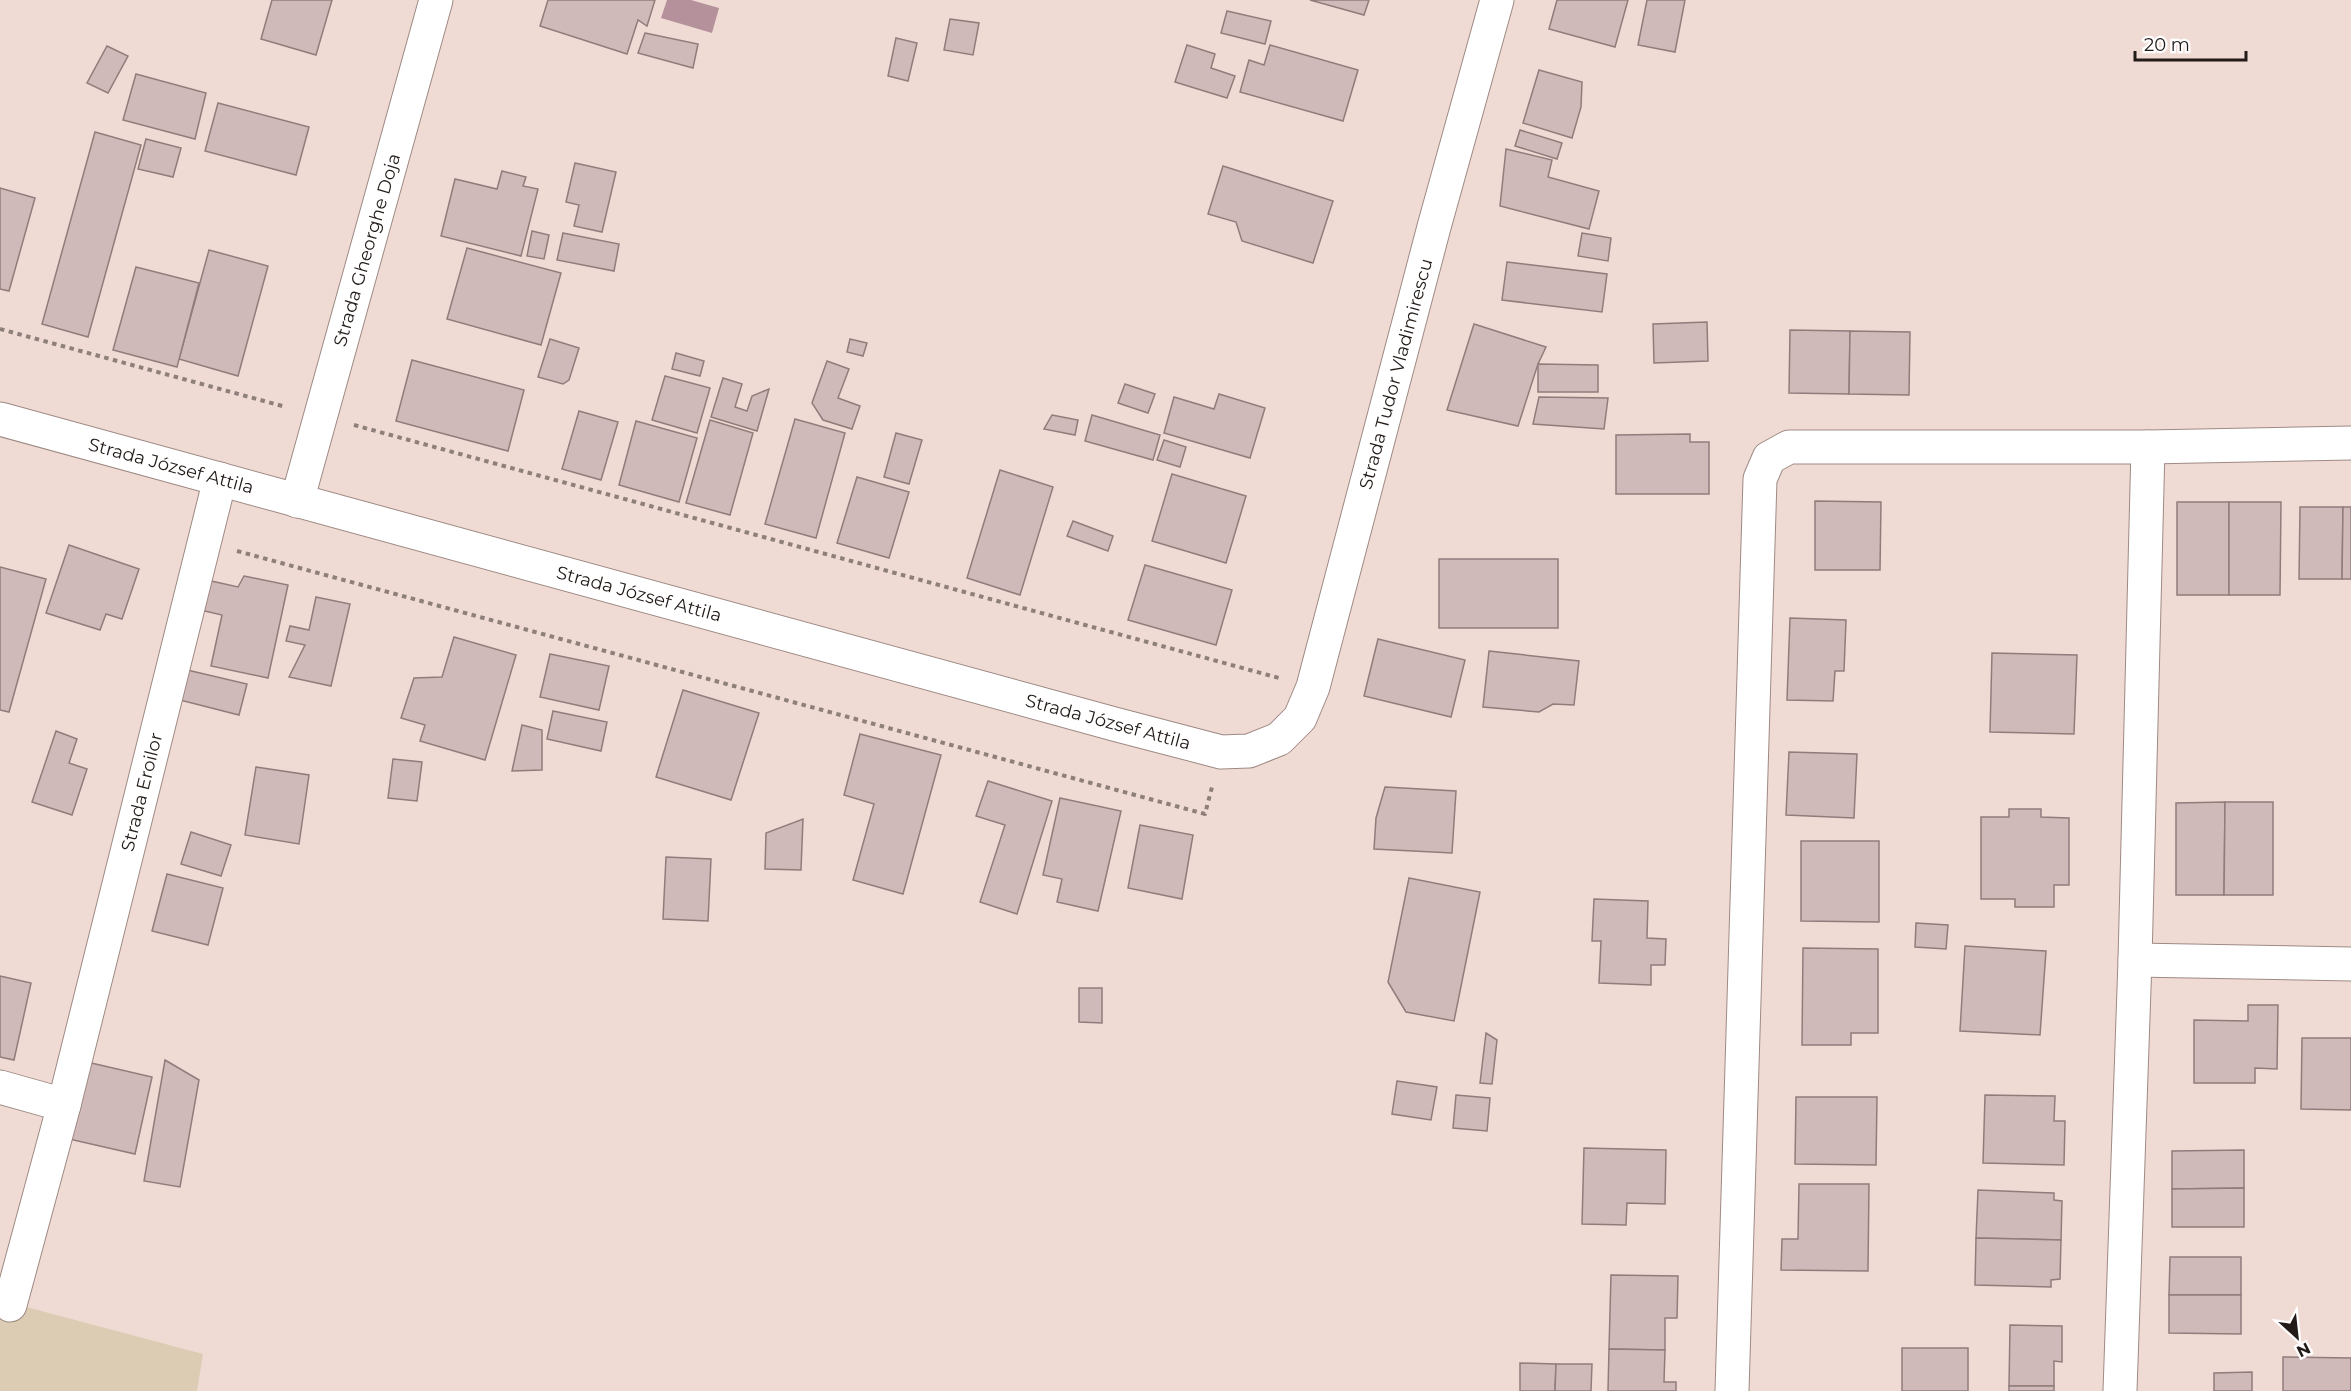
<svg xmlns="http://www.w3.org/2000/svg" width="2351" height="1391" font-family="Montserrat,sans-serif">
	<rect width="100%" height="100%" fill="#f0dbd4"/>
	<polygon fill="#dcccb3" points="0,1300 203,1354 197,1391 0,1391"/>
	<polygon fill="#b4919b" points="667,0 691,0 719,8 712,33 661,18"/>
	<g fill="#d0bab9" stroke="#917c7c" stroke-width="1.5">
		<polygon points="272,0 332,0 316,55 261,39"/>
		<polygon points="548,0 655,0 647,26 638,20 627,54 540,26"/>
		<polygon points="1310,0 1369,0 1364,15"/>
		<polygon points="1557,0 1628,0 1615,47 1549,29"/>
		<polygon points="1647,0 1685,0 1675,52 1638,45"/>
		<polygon points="1227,11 1271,21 1265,44 1221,33"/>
		<polygon points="950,19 979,23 973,55 944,50"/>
		<polygon points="645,33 698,44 693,68 638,53"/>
		<polygon points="896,38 917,43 908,81 888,76"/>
		<polygon points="1187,45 1215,54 1211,68 1235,76 1227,98 1175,82"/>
		<polygon points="1270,45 1358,70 1343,121 1240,92 1249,60 1264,65"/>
		<polygon points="107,46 128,56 108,93 87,83"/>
		<polygon points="1539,70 1582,82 1581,107 1572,138 1523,123"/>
		<polygon points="136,74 206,93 195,139 123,120"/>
		<polygon points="218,103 309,127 296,175 205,151"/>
		<polygon points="1520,130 1562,143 1557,159 1515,146"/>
		<polygon points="95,132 141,145 88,337 42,324"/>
		<polygon points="146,139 181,148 173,177 138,169"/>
		<polygon points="1506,149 1552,160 1548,177 1599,191 1589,229 1500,206"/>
		<polygon points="575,163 616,172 602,232 574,226 579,205 566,202"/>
		<polygon points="1223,166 1333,201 1313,263 1242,241 1236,222 1208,214"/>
		<polygon points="502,171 526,177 523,186 538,189 521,256 441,236 455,179 497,189"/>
		<polygon points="0,188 35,198 9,291 0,289"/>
		<polygon points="532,231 549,235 544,259 527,256"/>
		<polygon points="563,233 619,244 614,271 557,260"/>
		<polygon points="1582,233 1611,238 1608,261 1578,256"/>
		<polygon points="467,248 561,273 541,345 447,319"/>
		<polygon points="209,250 268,266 238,376 179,359"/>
		<polygon points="1507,262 1607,274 1602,312 1502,300"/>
		<polygon points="136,267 199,283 177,367 113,350"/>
		<polygon points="1707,322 1708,361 1654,363 1653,324"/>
		<polygon points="1474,324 1546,347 1538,364 1518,426 1447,410"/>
		<polygon points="1790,330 1850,331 1849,394 1789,393"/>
		<polygon points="1850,331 1910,332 1909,395 1849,394"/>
		<polygon points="550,339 579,348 569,380 563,384 538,377"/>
		<polygon points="850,339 867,343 863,356 847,352"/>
		<polygon points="676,353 704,361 700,376 672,369"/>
		<polygon points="412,360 524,390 508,451 396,421"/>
		<polygon points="827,361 849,369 838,398 860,406 852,429 823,420 812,403"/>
		<polygon points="1538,364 1598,365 1598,392 1538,392"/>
		<polygon points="665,376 710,388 697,433 652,420"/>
		<polygon points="723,378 742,384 735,407 747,411 752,396 769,389 757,431 711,417"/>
		<polygon points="1125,384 1155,394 1148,413 1118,403"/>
		<polygon points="1219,394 1265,408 1250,458 1164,433 1174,397 1214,409"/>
		<polygon points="1539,397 1608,398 1604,429 1533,424"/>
		<polygon points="579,411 618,422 601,480 562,469"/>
		<polygon points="1052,415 1078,420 1075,435 1044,429"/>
		<polygon points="1092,415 1160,435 1153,460 1085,441"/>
		<polygon points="795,419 845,433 816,538 765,524"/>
		<polygon points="710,420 753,433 730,515 686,503"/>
		<polygon points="636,421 697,438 679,502 619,485"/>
		<polygon points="896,433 922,440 909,484 884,477"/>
		<polygon points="1690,434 1690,442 1709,442 1709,494 1616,494 1616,435"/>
		<polygon points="1164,440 1186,447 1180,467 1157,460"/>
		<polygon points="1000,470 1053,487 1020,595 967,578"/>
		<polygon points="1172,474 1246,496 1226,563 1152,541"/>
		<polygon points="857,477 909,492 889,558 837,543"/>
		<polygon points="1815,501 1881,502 1880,570 1815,570"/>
		<rect x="2177" y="502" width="52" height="93"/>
		<polygon points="2229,502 2281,502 2280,595 2229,595"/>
		<polygon points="2300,507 2343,507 2342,579 2299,579"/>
		<polygon points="2343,507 2351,507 2351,579 2342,579"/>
		<polygon points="1073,521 1113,536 1108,551 1067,536"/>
		<polygon points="69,545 139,569 122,619 106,614 100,630 46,613"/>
		<rect x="1439" y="559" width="119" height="69"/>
		<polygon points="1145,565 1232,590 1216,645 1128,620"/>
		<polygon points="0,567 46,579 9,712 0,710"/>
		<polygon points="244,576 288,585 268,678 211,666 222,615 196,609 202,579 238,587"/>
		<polygon points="316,597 350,604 331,686 289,677 305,645 286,641 290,626 309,630"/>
		<polygon points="1790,618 1846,620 1844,671 1835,671 1833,701 1787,700"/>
		<polygon points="454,637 516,655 485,760 420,741 425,725 401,718 414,678 442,677"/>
		<polygon points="1378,639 1465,660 1451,717 1364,696"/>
		<polygon points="1489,651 1579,661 1574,705 1553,704 1539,712 1483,707"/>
		<polygon points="1992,653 2077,655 2074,734 1990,732"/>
		<polygon points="550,654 609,666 599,710 540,697"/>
		<polygon points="183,669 247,684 239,715 176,699"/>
		<polygon points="683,690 759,713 731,800 656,777"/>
		<polygon points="553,711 607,722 601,751 547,739"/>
		<polygon points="522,725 542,730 542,770 512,771"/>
		<polygon points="56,731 77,739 69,763 87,769 72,815 32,802"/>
		<polygon points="860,734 941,755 903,894 853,880 874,804 844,795"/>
		<polygon points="1789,752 1857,754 1854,818 1786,815"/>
		<polygon points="393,759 422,762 417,801 388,798"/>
		<polygon points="256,767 309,775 299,844 245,835"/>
		<polygon points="988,781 1052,801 1017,914 980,902 1005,825 976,816"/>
		<polygon points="1385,787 1456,791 1452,853 1374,849 1376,818"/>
		<polygon points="1060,798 1121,811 1098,911 1057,902 1062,879 1043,875"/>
		<polygon points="2225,802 2224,895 2176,895 2176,803"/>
		<polygon points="2225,802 2273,802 2273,895 2224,895"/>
		<polygon points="2009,809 2041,809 2041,817 2069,818 2069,885 2054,885 2054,907 2015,907 2015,899 1981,899 1981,817 2009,817"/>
		<polygon points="803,819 801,870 765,869 766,833"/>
		<polygon points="1140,825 1193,835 1182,899 1128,888"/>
		<polygon points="191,832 231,845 221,876 181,864"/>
		<polygon points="1801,841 1879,841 1879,922 1801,921"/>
		<polygon points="666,857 711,859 708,921 663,919"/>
		<polygon points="167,874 223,888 208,945 152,931"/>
		<polygon points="1409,878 1480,892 1454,1021 1406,1012 1388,982"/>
		<polygon points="1594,899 1648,901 1647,938 1666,939 1665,965 1651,965 1651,985 1599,983 1601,941 1592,941"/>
		<polygon points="1916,923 1948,925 1946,949 1915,947"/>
		<polygon points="1965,946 2046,951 2040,1035 1960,1031"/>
		<polygon points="1803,948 1878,949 1878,1033 1851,1033 1851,1045 1802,1045"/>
		<polygon points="0,976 31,983 14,1060 0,1057"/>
		<polygon points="1079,988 1102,988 1102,1023 1079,1022"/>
		<polygon points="2248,1005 2278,1005 2277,1069 2255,1068 2255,1083 2194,1083 2194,1020 2248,1021"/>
		<polygon points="1486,1033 1497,1040 1492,1084 1480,1083"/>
		<polygon points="2302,1038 2351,1038 2351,1110 2301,1109"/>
		<polygon points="165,1060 199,1080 180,1187 144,1181"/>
		<polygon points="87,1062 152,1077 135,1154 69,1139"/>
		<polygon points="1397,1081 1437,1087 1431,1120 1392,1114"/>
		<polygon points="1456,1095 1490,1098 1487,1131 1453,1128"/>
		<polygon points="1985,1095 2055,1096 2054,1121 2065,1121 2064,1165 1983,1163"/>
		<polygon points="1796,1097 1877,1097 1876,1165 1795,1164"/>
		<polygon points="1584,1148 1666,1150 1665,1204 1627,1203 1626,1225 1582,1224"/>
		<polygon points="2244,1150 2244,1188 2172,1189 2172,1151"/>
		<polygon points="1799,1184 1869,1184 1868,1271 1781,1270 1782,1239 1798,1239"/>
		<polygon points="2244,1188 2244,1227 2172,1227 2172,1189"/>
		<polygon points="1978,1190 2054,1193 2054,1200 2062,1201 2061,1240 1976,1238"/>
		<polygon points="1976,1238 2061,1240 2060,1279 2051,1280 2051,1287 1975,1285"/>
		<polygon points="2170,1257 2241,1257 2241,1295 2169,1295"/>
		<polygon points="1611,1275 1678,1276 1677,1318 1665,1318 1665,1350 1609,1349"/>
		<polygon points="2169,1295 2241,1295 2241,1334 2169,1333"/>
		<polygon points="2010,1325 2062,1326 2062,1362 2054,1361 2054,1386 2009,1386"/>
		<rect x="1902" y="1348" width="66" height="43"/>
		<polygon points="1609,1349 1665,1350 1664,1382 1676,1382 1676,1391 1608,1391"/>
		<polygon points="2283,1357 2351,1358 2351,1391 2283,1391"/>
		<polygon points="1520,1363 1556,1364 1555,1391 1520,1391"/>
		<polygon points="1556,1364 1592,1364 1591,1391 1555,1391"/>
		<polygon points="2252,1372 2252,1391 2214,1391 2214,1373"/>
		<rect x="2009" y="1386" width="45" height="5"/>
	</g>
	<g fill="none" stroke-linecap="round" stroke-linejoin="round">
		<defs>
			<g id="street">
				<polyline points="297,501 436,0"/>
				<polyline points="2135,960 2351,964"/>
				<polyline points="0,1087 64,1105"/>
				<polyline points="10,1305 64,1105 220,479"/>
				<polyline points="1732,1391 1760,479 1769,458 1789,447 2148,447 2351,443"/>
				<polyline points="2120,1391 2135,960 2148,447"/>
			</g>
			<polyline id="secondary" points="0,419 1114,724 1221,752 1249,751 1279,739 1300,718 1313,687 1434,227 1497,0"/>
		</defs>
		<use href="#street" stroke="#9e8a84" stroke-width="35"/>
		<use href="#secondary" stroke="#9e8a84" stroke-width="35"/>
		<g stroke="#8e7f7a" stroke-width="4" stroke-dasharray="4.5 4.5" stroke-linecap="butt">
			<polyline points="0,329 286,407"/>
			<polyline points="354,425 1279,678"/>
			<polyline points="237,551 1205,814 1212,787"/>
		</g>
		<use href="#street" stroke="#fff" stroke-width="33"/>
		<use href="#secondary" stroke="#fff" stroke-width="33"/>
	</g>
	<g text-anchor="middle" stroke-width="5" stroke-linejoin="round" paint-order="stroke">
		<g font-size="18" fill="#221b18" stroke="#fff">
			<text transform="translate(367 250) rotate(-74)" y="6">Strada Gheorghe Doja</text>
			<text transform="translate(1396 374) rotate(-75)" y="6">Strada Tudor Vladimirescu</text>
			<text transform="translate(171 466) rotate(15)" y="6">Strada József Attila</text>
			<text transform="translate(639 594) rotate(15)" y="6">Strada József Attila</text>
			<text transform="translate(1108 722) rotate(15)" y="6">Strada József Attila</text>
			<text transform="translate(142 792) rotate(-76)" y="6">Strada Eroilor</text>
		</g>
	</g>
	<g transform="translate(2297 1337) rotate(153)" stroke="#ffffff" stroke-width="4.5" paint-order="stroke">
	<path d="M0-4.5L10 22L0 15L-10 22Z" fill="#221b18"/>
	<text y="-9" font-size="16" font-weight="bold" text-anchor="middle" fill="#221b18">N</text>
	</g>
	<path d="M2135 51v9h111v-9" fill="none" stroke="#221b18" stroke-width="3"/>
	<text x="2144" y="51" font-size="18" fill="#221b18" stroke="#ffffff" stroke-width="4.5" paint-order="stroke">20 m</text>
</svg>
